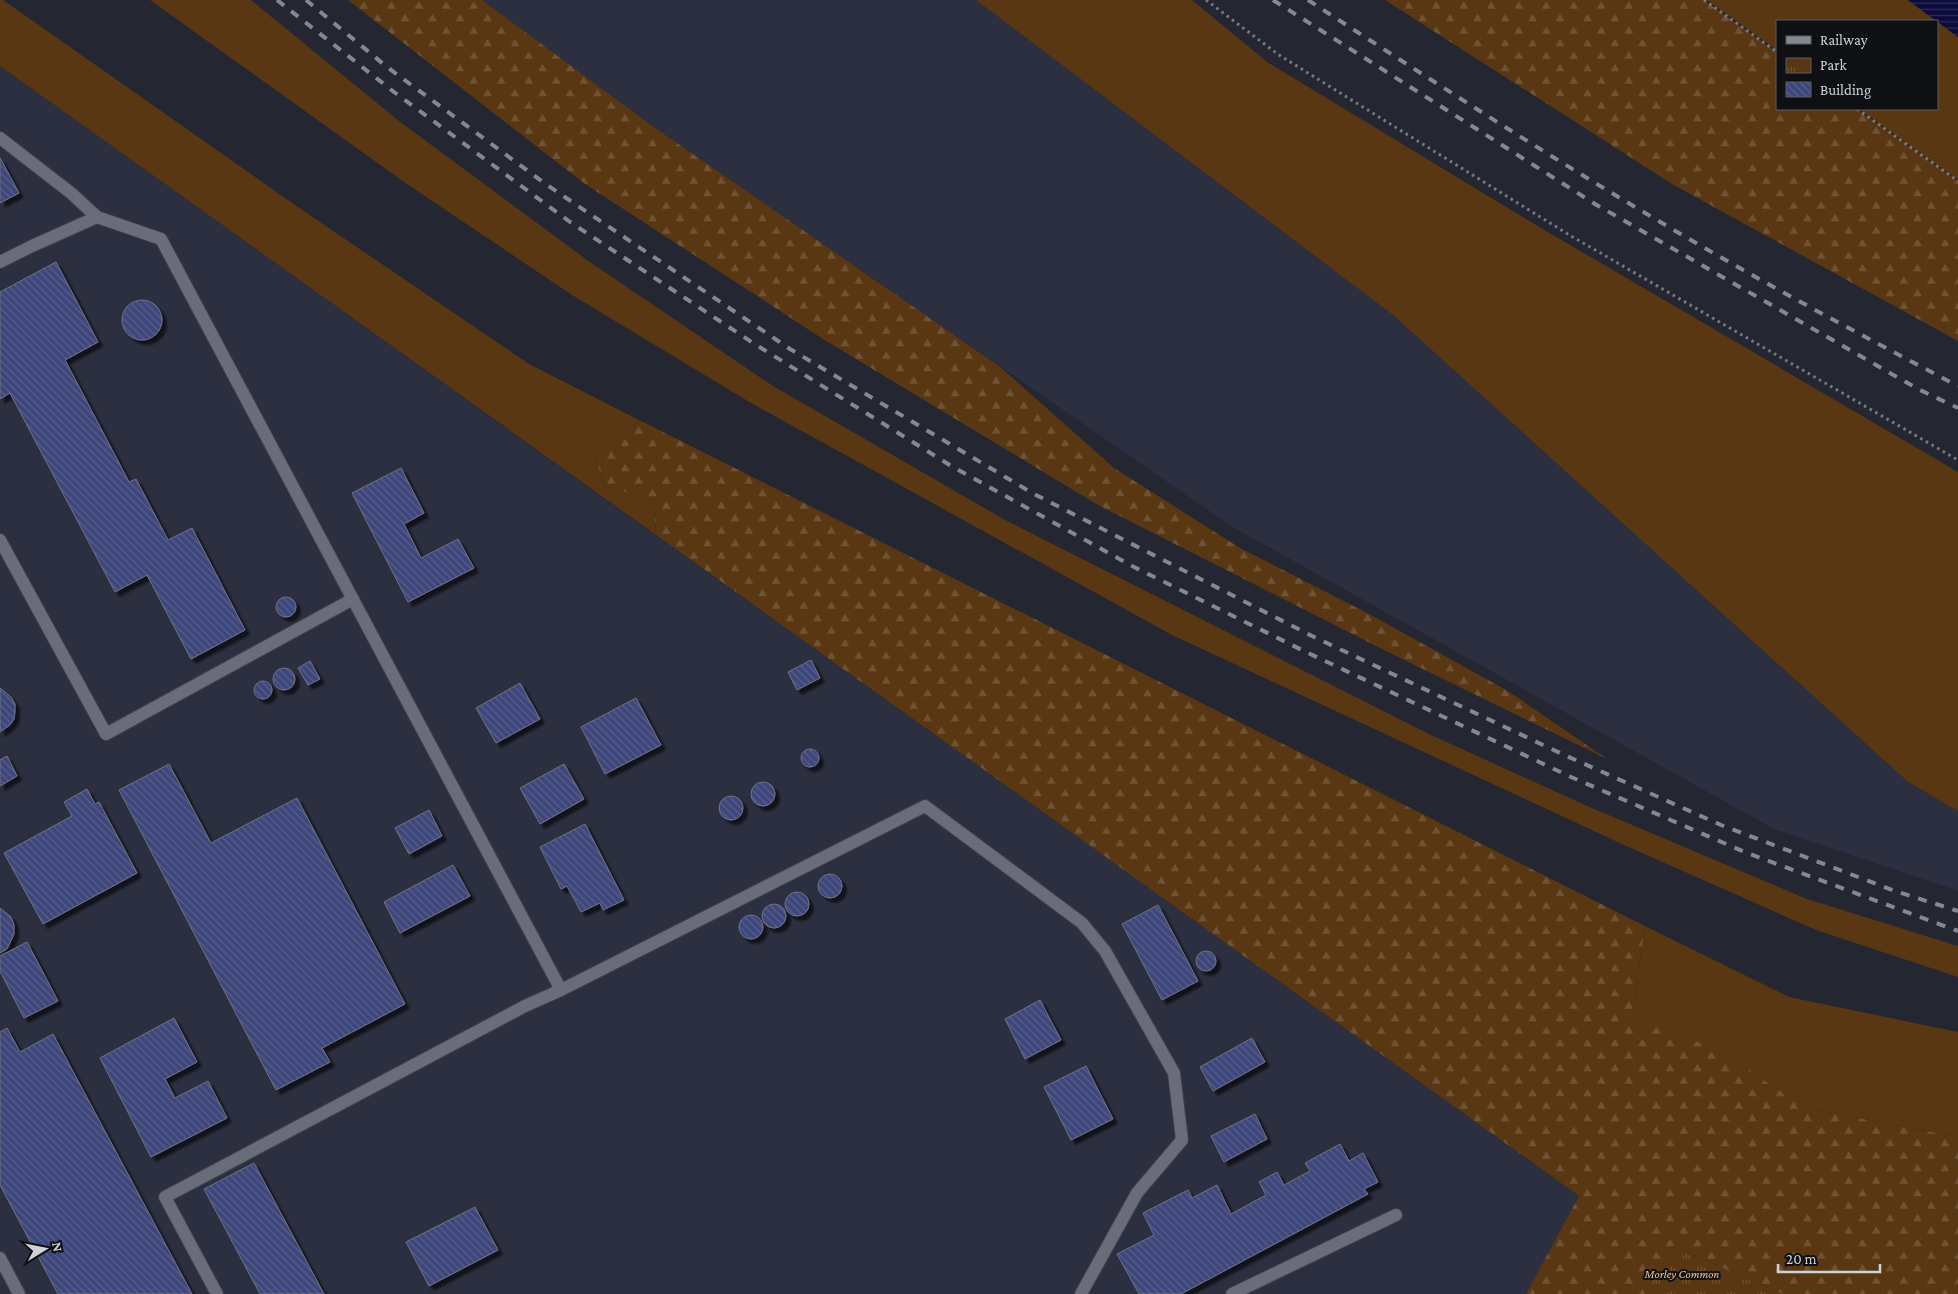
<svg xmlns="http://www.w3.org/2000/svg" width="1958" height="1294" font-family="'Crimson Pro',serif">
	<defs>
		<pattern id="forest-firs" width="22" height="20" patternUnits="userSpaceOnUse" patternTransform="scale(1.25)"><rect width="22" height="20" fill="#583712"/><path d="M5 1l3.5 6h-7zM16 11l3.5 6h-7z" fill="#6f5334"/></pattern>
		<pattern id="park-tufts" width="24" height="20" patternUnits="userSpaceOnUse" patternTransform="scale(1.25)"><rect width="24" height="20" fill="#583712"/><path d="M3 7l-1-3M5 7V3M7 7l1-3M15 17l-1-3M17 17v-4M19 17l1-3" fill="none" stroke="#6f5334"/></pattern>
		<pattern id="water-rules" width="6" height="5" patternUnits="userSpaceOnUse" patternTransform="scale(1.25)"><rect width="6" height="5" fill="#0c0b3c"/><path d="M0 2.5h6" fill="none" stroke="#2e2e57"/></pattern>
		<pattern id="building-back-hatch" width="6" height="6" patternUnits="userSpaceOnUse" patternTransform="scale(1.25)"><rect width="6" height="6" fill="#3d467b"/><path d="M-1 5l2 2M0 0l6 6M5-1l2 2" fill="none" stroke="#58608d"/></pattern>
		<filter id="shadow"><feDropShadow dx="4.5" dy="4.5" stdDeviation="1" flood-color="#0009"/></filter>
	</defs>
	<rect width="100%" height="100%" fill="#242631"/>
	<g fill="#2c2f40">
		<polygon points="482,0 976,0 1393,315 1908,782 1958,811 1958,891 1774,829 1231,526 651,125"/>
		<polygon points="0,66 1579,1196 1526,1294 0,1294"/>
	</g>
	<g fill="#583712">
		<polygon points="0,0 3,0 295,205 529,364 641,421 594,452 604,486 653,500 656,535 0,66"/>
		<polygon points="150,0 251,0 399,121 587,260 773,386 1007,521 1431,735 1585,805 1807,899 1958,946 1958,977 1816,930 1624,845 1172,635 751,403 572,295 404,182"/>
		<polygon points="976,0 1192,0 1267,62 1541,228 1958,472 1958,811 1908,782 1393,315"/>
		<polygon points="1707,0 1908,0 1936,21 1777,21 1777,50"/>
		<polygon points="1937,21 1958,37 1958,180 1859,109 1937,109"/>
		<polygon points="1645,926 1789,997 1958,1032 1958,1137 1811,1109 1772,1086 1632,1019"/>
	</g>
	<g fill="url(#forest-firs)">
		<polygon points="348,0 482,0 651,125 999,366 1114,468 1240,548 1369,614 1508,691 1607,759 1386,651 1098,505 823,339 585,184"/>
		<polygon points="1385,0 1704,0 1777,52 1777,109 1857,109 1958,181 1958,341 1672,184"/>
		<polygon points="641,421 1645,926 1632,1019 1723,1051 1772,1086 1811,1109 1958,1137 1958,1294 1782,1294 1672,1246 1649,1294 1526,1294 1579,1196 656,535 653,500 604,486 594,452"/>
	</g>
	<polygon fill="url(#park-tufts)" points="1672,1246 1782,1294 1649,1294"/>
	<polygon fill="url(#water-rules)" points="1908,0 1958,0 1958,37"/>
	<g fill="url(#building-back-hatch)" stroke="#707380" filter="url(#shadow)">
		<polygon points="0,158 19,193 0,203"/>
		<polygon points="56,262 98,342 65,360 129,482 136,479 168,540 192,528 245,630 191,659 147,575 115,592 10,393 0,399 0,292"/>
		<circle cx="142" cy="320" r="20"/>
		<polygon points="401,468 424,513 404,524 421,558 458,539 474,568 408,602 352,493"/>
		<circle cx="286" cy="607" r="10"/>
		<polygon points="811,660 820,678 797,690 788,672"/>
		<polygon points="310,661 320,679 308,685 298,668"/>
		<circle cx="284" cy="679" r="11"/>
		<circle cx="263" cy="690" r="9"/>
		<polygon points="520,683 540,719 496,743 476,708"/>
		<polygon points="0,688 11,697 15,704 15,711 14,719 10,725 0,732"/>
		<polygon points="636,698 661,745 605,774 581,727"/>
		<circle cx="810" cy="758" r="9"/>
		<polygon points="7,756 17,776 0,786 0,760"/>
		<polygon points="169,764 211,843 297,798 405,1004 322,1048 330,1062 276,1090 119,790"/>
		<polygon points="564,764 584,799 540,824 520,788"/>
		<circle cx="763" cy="794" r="12"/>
		<polygon points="87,789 95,804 99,802 137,873 43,924 4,853 72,816 64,802"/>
		<circle cx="731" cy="808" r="12"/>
		<polygon points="429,810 442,836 409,854 395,828"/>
		<polygon points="585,824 624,900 603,910 600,903 581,912 567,886 561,889 540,847"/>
		<polygon points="453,865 470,896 400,933 384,902"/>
		<circle cx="830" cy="886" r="12"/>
		<circle cx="797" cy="904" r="12"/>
		<circle cx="774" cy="916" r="12"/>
		<polygon points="1158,905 1198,981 1162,1000 1122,924"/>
		<polygon points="0,908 11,917 14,925 14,934 7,949 0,953"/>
		<circle cx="751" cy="927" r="12"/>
		<polygon points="27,942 58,1001 24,1018 0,971 0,956"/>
		<circle cx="1206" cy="961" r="10"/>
		<polygon points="1040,1000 1061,1040 1025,1059 1005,1019"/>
		<polygon points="174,1018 197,1062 165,1079 175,1098 208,1081 227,1118 151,1157 100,1058"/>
		<polygon points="7,1028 20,1052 53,1034 192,1294 58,1294 0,1185 0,1032"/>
		<polygon points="1252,1038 1265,1062 1213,1091 1200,1067"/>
		<polygon points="1086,1066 1113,1119 1071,1140 1044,1087"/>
		<polygon points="1255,1114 1267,1139 1224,1162 1211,1136"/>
		<polygon points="1340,1144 1349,1161 1363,1153 1378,1182 1364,1189 1368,1194 1181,1294 1139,1294 1117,1254 1154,1235 1143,1213 1188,1190 1192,1198 1217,1185 1231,1214 1266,1195 1259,1182 1277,1172 1284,1185 1310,1171 1305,1163"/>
		<polygon points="254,1163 324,1294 260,1294 204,1189"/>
		<polygon points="475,1207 498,1250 429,1286 406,1242"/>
	</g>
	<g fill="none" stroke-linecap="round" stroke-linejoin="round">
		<defs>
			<g id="service">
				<polyline points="0,138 71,193 97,217"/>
				<polyline points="0,262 32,246 97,217 161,239 561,990"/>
				<polyline points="0,540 106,734 353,599"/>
				<polyline points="0,1258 19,1294"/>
				<polyline points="217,1294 165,1197 525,1006 561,990 925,806 1082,923 1105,951 1174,1073 1182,1140 1137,1193 1081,1294"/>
				<polyline points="1232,1294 1396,1215"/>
			</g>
		</defs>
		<use href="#service" stroke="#3f414b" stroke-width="14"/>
		<g stroke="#787a83" stroke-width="3" stroke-dasharray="2.5 4" stroke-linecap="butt">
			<polyline points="1206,0 1279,55 1571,236 1958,460"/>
			<polyline points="1704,0 1777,52"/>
			<polyline points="1857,109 1958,181"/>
		</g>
		<use href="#service" stroke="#696c79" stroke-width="12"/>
		<g stroke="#868891" stroke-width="4" stroke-dasharray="9 9" stroke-linecap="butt">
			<polyline points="277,0 394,92 570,222 753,343 953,467 1134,567 1306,652 1571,777 1747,853 1958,931"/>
			<polyline points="306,0 387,67 547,185 790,349 1034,494 1312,636 1560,753 1721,825 1895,891 1958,911"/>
			<polyline points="1273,0 1595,204 1918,389 1958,408"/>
			<path d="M1308,0C1422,74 1535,148 1652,217C1752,277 1855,332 1958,386"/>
		</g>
	</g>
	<g text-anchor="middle" stroke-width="4" stroke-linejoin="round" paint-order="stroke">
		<g font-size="12" font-style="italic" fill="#fcc38c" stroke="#0e1014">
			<text x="1682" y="1278">Morley Common</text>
		</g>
	</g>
	<rect x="1776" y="20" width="162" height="90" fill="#0e1014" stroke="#5b5d62"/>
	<rect x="1786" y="36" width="25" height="8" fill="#868891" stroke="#5b5d62"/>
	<text x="1820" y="45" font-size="15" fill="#cfd1d8">Railway</text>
	<rect x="1786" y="58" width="25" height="15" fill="url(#park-tufts)" stroke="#5b5d62"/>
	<text x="1820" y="70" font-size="15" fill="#cfd1d8">Park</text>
	<rect x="1786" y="82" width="25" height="15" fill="url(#building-back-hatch)" stroke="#5b5d62"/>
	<text x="1820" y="95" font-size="15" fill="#cfd1d8">Building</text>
	<g transform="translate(45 1249) rotate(80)" stroke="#0e1014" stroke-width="4" paint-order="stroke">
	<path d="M0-4L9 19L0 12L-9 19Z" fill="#cfd1d8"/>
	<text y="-8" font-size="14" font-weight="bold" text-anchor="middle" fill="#cfd1d8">N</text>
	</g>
	<path d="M1778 1264v8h102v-8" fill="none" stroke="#cfd1d8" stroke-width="2.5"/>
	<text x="1786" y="1264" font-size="15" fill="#cfd1d8" stroke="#0e1014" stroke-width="4" paint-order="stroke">20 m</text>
</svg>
